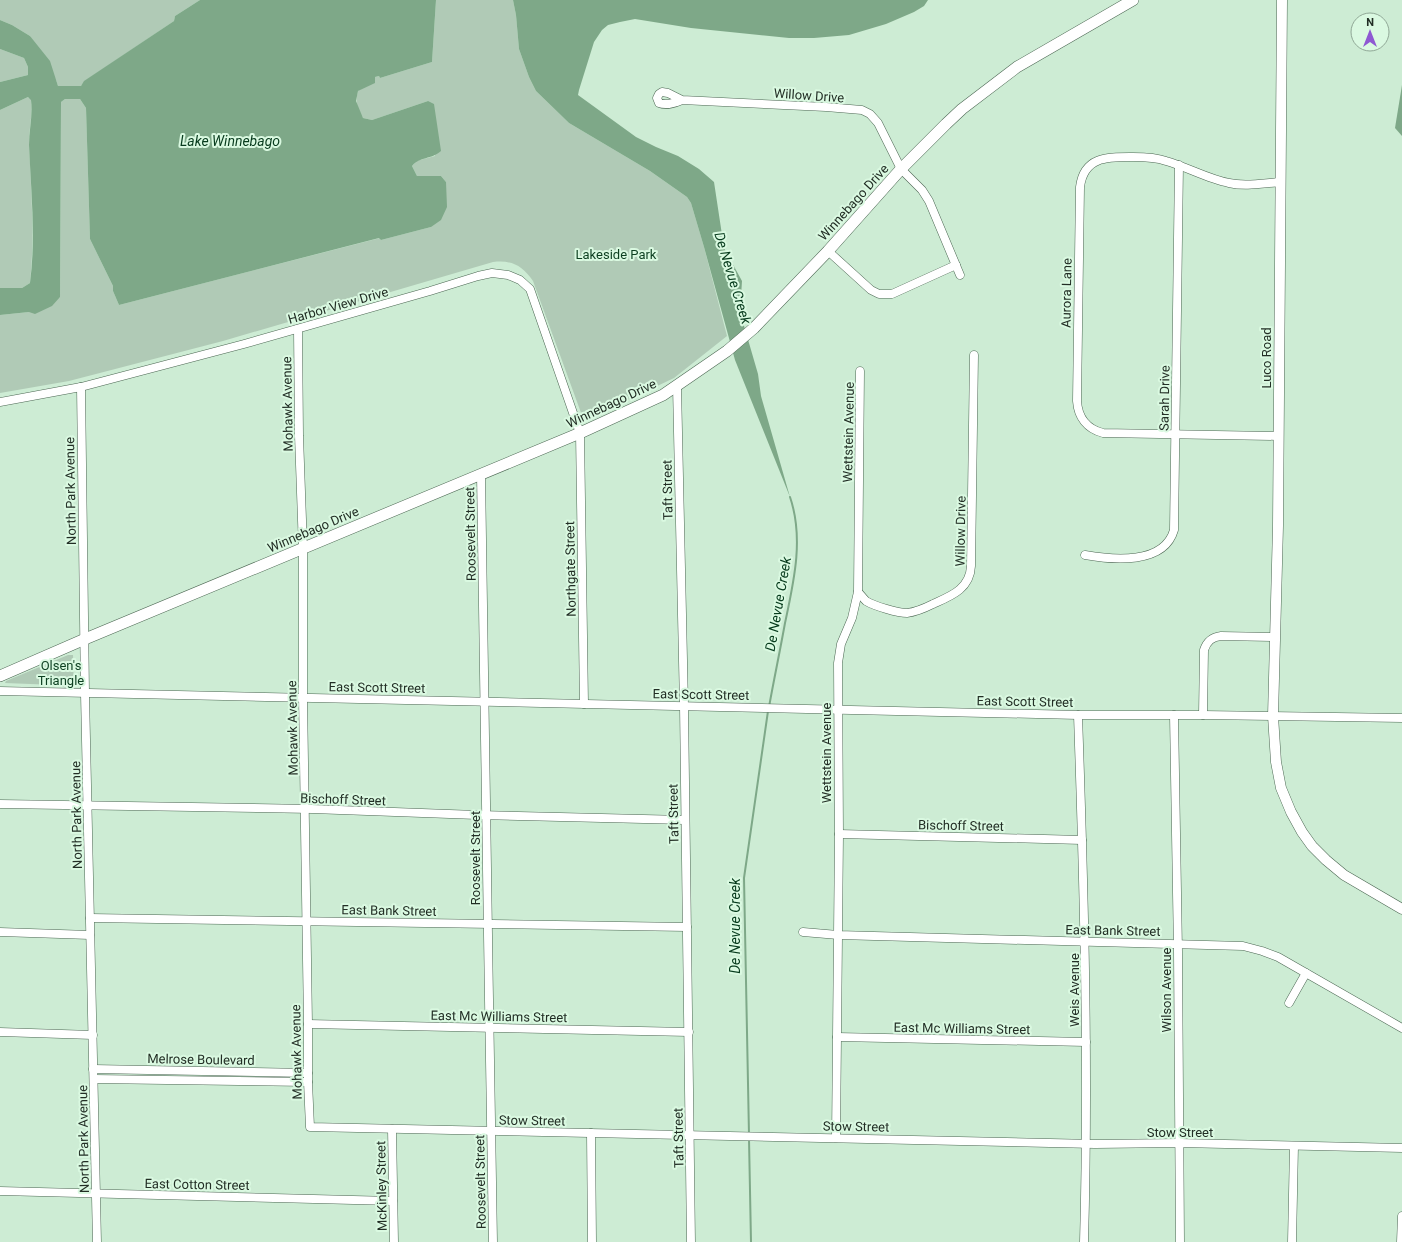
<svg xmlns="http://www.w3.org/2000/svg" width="1402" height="1242" font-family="Roboto,sans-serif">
	<rect width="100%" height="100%" fill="#cdecd4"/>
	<g fill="#b0cab6">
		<polygon points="0,0 200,0 175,16 174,21 85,81 81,86 58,86 56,80 30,36 12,25 0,20"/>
		<path d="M436,0H513L516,15L519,49L529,77L536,91L569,123L650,171L687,197L691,203L704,247L727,336L674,378L584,421L533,281C522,265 512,260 493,262L223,341L69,381L0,393V315L29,312L60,297L61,102L65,99H80L86,108L90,239L113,286V291L119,305L380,238L381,240L431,227L446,182L441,176H417L412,166L416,161L435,156L428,101L372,120L363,118C357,107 355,103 358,91L374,80L375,77L379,76L380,78L432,62Z"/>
		<polygon points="0,49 24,58 28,67 28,75 0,82"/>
		<path d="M28,97L31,99C33,114 29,128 29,142C31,189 35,237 30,283L22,288H0V110Z"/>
		<polygon points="68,655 73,655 74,689 70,689 56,685 5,683 6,681"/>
	</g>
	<g fill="#7ea888">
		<path d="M200,0H436L432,62L380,78L379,76L375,77V83L358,91L356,101L363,118L372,120L428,101L434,104L441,151C431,160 420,156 412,166L417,176H441L446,182L447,207L441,220L431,227L381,240L379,238L119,305L113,291V286L90,239L86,108L80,99H65L61,102L60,297L52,306L35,314L29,312L0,315V288H22L30,283C36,238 31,191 29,145C29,130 33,115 31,100L28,97L0,110V82L28,75V67L24,58L0,49V20L12,25L30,36L50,61L58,86H81L84,81L174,21L175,16Z"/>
		<polygon points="513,0 928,0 924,6 914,12 886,24 849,35 814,38 789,38 691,28 635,19 620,22 608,25 602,30 594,42 579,90 578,95 636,137 656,147 678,156 699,169 714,182 724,248 742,281 740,312 758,374 761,396 790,497 735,360 704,247 691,203 687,197 650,171 569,123 536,91 529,77 519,49 516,15"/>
		<polygon points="1402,85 1402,136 1395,128"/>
	</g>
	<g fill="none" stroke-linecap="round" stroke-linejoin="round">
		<g stroke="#7ea888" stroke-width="2">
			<path d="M769,707C774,679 780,651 785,623C794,581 804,538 790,497"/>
			<polyline points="749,1135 744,878 768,711"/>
			<polyline points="749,1139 751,1242"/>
		</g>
		<defs>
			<g id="minor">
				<path d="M682,100L668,93L662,92L659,94L657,98L659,103C667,106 675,103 682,100L826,107L862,110L870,114L878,123L901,169L922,190L929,201L960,275"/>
				<polyline points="828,251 871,290 879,294 892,294 956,265"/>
				<polyline points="298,329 299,436 303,548 303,697 308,1024 308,1082 310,1127 1095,1144 1179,1143 1402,1148"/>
				<polyline points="677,386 684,706 691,1242"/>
				<polyline points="81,387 85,694 97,1242"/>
				<polyline points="0,402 81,387 244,344 430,291 478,276 492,273 508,275 520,280 530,289 580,433 584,704"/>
				<path d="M1278,436L1103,433C1087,429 1078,417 1077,401L1080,187C1084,156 1108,157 1133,157C1144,157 1155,157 1166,161C1187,167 1208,179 1229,183C1246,187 1264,183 1281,182"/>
				<path d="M481,474C484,730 489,986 493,1242"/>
				<path d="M1085,555C1113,560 1164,565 1174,530L1179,165"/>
				<path d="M858,592C861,595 863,598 866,601C874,606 898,613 907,613C916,612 925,608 933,604C951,596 970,589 971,566L974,355"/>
				<polyline points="0,691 1078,715 1203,715 1402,718"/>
				<path d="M1078,715C1084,890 1089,1066 1084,1242"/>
				<polyline points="1174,715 1178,951 1180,1242"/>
				<path d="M1203,715L1204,650C1207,641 1212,637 1221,636L1275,637"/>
				<polyline points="0,804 312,809 477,815 685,820"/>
				<polyline points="839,834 1082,840"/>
				<polyline points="90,918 687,927"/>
				<polyline points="0,932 90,935"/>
				<polyline points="803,932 838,935 1243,946 1262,951 1278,957 1402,1028"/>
				<polyline points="1289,1003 1306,973"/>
				<polyline points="308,1024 689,1032"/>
				<polyline points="0,1032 93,1035"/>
				<polyline points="837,1037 1086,1042"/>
				<polyline points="93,1069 308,1073"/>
				<polyline points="94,1079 308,1082"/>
				<polyline points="392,1129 394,1242"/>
				<polyline points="591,1133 592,1242"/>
				<polyline points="836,1138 839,834 838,663 841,644 852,618 858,592 860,371"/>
				<polyline points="0,1191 393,1201"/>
				<polyline points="1292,1242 1294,1146"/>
				<polyline points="1401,1242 1402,1216"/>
			</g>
			<polyline id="tertiary" points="1282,0 1278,526 1273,716 1276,762 1281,788 1291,812 1302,832 1312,846 1326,860 1344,875 1402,909"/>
			<polyline id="secondary" points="0,676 85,639 580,433 663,395 727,351 754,328 828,251 901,169 946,124 962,109 1017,67 1133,0"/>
		</defs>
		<use href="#minor" stroke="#4c6753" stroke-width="9"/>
		<use href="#tertiary" stroke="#4c6753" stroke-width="11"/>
		<use href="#secondary" stroke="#4c6753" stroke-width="12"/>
		<use href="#minor" stroke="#fff" stroke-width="8"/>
		<use href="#tertiary" stroke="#fff" stroke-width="10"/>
		<use href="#secondary" stroke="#fff" stroke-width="11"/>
	</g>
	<g text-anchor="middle" stroke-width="4" stroke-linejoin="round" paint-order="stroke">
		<g font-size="13" fill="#222e25" stroke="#daf9e1">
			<text transform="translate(809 95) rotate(4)" y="5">Willow Drive</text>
			<text transform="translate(853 202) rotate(-48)" y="5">Winnebago Drive</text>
			<text transform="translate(1066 293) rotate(-89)" y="5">Aurora Lane</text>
			<text transform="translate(338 305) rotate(-16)" y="5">Harbor View Drive</text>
			<text transform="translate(1266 358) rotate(-90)" y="5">Luco Road</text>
			<text transform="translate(1164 398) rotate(-89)" y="5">Sarah Drive</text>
			<text transform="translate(611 403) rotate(-25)" y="5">Winnebago Drive</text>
			<text transform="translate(287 404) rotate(-91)" y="5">Mohawk Avenue</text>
			<text transform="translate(848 432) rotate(-89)" y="5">Wettstein Avenue</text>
			<text transform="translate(667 490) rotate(-91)" y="5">Taft Street</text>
			<text transform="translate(70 491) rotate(-91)" y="5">North Park Avenue</text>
			<text transform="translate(313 529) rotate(-23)" y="5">Winnebago Drive</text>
			<text transform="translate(960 531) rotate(-89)" y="5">Willow Drive</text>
			<text transform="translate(470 534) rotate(-91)" y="5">Roosevelt Street</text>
			<text transform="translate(570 569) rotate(-91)" y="5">Northgate Street</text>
			<text transform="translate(377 687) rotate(1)" y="5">East Scott Street</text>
			<text transform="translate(701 694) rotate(1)" y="5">East Scott Street</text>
			<text transform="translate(1025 701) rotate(1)" y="5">East Scott Street</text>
			<text transform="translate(292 728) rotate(-91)" y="5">Mohawk Avenue</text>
			<text transform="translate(826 753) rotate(-90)" y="5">Wettstein Avenue</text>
			<text transform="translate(343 799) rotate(2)" y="5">Bischoff Street</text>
			<text transform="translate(673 814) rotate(-91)" y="5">Taft Street</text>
			<text transform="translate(76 815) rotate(-91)" y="5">North Park Avenue</text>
			<text transform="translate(961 825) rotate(1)" y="5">Bischoff Street</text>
			<text transform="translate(475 858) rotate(-90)" y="5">Roosevelt Street</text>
			<text transform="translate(389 910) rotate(1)" y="5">East Bank Street</text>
			<text transform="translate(1113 930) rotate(1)" y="5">East Bank Street</text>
			<text transform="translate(1074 990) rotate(-90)" y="5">Weis Avenue</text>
			<text transform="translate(1166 990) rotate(-90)" y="5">Wilson Avenue</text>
			<text transform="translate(499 1016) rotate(1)" y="5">East Mc Williams Street</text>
			<text transform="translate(962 1028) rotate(1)" y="5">East Mc Williams Street</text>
			<text transform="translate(296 1052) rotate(-91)" y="5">Mohawk Avenue</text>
			<text transform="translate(201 1059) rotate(1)" y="5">Melrose Boulevard</text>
			<text transform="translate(532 1120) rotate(1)" y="5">Stow Street</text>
			<text transform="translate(856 1126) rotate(1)" y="5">Stow Street</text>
			<text x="1180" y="1137">Stow Street</text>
			<text transform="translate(678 1138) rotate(-91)" y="5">Taft Street</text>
			<text transform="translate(83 1139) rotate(-91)" y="5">North Park Avenue</text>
			<text transform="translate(480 1182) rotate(-91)" y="5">Roosevelt Street</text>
			<text transform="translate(197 1184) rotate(1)" y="5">East Cotton Street</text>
			<text transform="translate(381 1186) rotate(-91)" y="5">McKinley Street</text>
		</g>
		<g font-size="13" fill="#0c3f20" stroke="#daf9e1">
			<text x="616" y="259">Lakeside Park</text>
			<text x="61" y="670">Olsen's<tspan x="61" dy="15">Triangle</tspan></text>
		</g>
		<g font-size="14" font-style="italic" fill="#073b1d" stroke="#daf9e1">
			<text x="230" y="146">Lake Winnebago</text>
			<text transform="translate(733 278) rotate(73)" y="5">De Nevue Creek</text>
			<text transform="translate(778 604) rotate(-80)" y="5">De Nevue Creek</text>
			<text transform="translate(735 926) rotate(-90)" y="5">De Nevue Creek</text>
		</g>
	</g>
	<g transform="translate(1370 32)"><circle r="19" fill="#daf9e1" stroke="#90a896"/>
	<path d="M0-3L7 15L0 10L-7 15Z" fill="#8e59d2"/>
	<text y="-6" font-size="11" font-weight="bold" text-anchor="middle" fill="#222e25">N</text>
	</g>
</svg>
